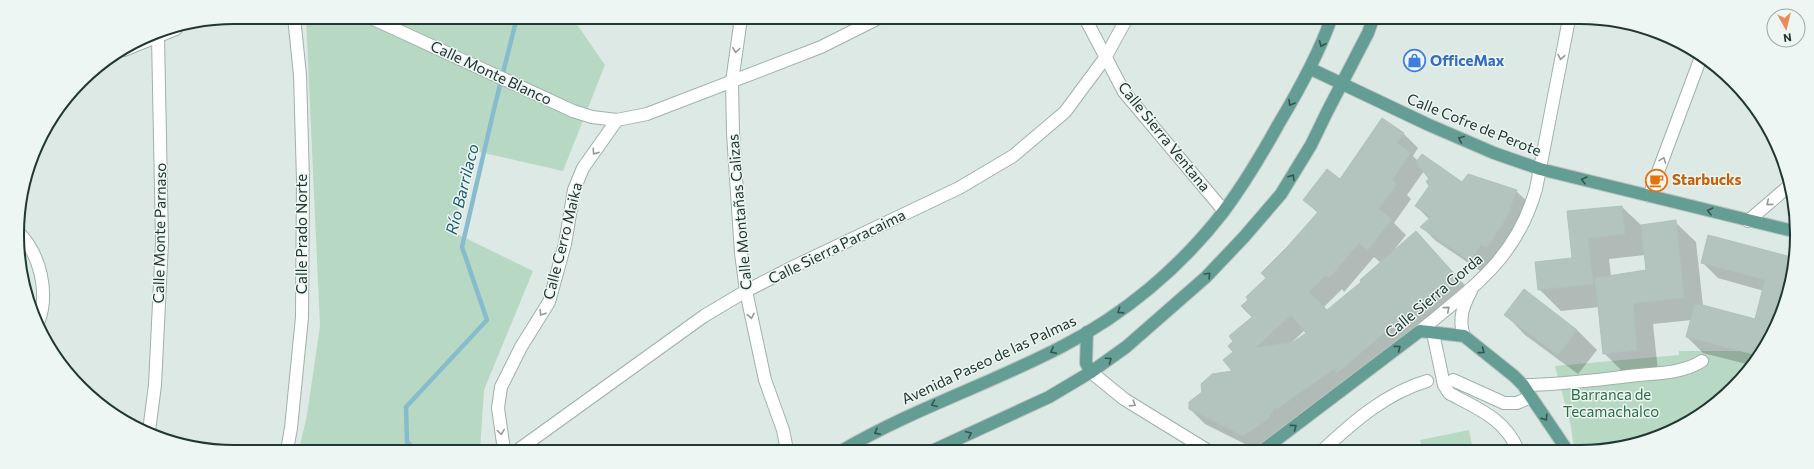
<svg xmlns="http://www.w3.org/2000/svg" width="1814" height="469" font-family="Commissioner,sans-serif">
	<rect width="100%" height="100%" fill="#dde9e5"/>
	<g fill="#b7d9c3">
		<polygon points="306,17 572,17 605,65 563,171 471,150 453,232 533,271 484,390 480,450 299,450 307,415 320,326"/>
		<polygon points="1763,347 1733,388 1675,430 1608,450 1574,450 1571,426 1555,366 1679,355 1679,351 1756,351"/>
		<polygon points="1469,430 1473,450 1422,450 1420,440"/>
	</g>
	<g fill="#0003" fill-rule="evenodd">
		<path d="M1404,134L1418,148L1413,156L1418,161L1462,184L1516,191L1531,205L1485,274L1436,241L1422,227L1430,220L1416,206L1430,186V179L1424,171L1407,195L1411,199L1394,223L1406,235L1394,250L1416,232L1473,294L1448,316L1442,311L1292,423L1290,421L1282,435L1257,450L1205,424L1190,409L1234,372V352L1254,317L1267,278L1289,246L1318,213L1305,200L1340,180ZM1374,257L1381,263L1362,283L1327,312L1323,308L1342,289L1344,292ZM1305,330L1308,333L1289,345Z"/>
		<path d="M1622,207L1642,226L1675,222L1696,242L1703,306L1756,320L1764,291L1718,278L1702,262L1795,259V263L1774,331L1750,365L1703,353L1687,337L1692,320L1653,324L1658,371L1625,374L1604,353L1599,307L1561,311L1539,289L1574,258L1569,212ZM1645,255L1647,271L1611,276L1609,259Z"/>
		<polygon points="1524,291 1577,330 1597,350 1578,374 1525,335 1506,315"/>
	</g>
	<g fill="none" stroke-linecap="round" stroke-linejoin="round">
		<polyline stroke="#87bccc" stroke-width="4.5" points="416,450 407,442 406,407 487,320 462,247 494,109 517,17"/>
	</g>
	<g fill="#b3c3be" stroke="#b0c2bc" fill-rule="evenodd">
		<path d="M1382,118L1404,133L1397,143L1411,153L1392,180L1397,184L1379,209L1392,219L1368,250L1359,243L1329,278L1326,275L1309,292L1327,310L1361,282L1360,280L1416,231L1459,279L1432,302L1427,297L1337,373L1334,369L1277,409L1275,407L1267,420L1243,436L1189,409V402L1202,392L1201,384L1212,374L1232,371L1223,360L1233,352L1228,346L1233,341L1229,336L1252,317L1241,306L1248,300L1246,297L1266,278L1261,273L1288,246L1318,212L1303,200L1327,169L1340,179ZM1291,315L1306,333L1293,342L1255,348Z"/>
		<polygon points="1422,154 1462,182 1468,174 1517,190 1507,217 1490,243 1486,248 1481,245 1470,261 1420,227 1431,217 1415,206 1429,186 1426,181 1429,179 1416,162"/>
		<polygon points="1622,206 1625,234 1588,238 1593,284 1538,290 1535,262 1572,258 1567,211"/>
		<polygon points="1676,220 1684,298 1633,303 1637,350 1603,354 1595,278 1646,270 1641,225"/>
		<polygon points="1708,235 1795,258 1795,263 1774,331 1757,355 1686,337 1695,303 1755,319 1765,280 1701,263"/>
		<polygon points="1524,289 1577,330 1558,355 1504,315"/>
	</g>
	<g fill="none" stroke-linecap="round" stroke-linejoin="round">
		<defs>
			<g id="minor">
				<polyline points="369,17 573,111 592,117 617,120 647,114 821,47 879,18"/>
				<polyline points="741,18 732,82 733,133 741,253 746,291 765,380 783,430 787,450"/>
				<polyline points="1085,18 1124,92 1224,211"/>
				<polyline points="124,50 176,29"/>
				<polyline points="1649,196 1701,57"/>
				<polyline points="1748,221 1790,185"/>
				<path d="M19,233C40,254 49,292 39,320"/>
				<path d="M1420,331C1473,287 1516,259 1536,189L1569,19"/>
				<path d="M1433,333L1444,385L1449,393C1478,409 1504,418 1518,450"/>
				<path d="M1464,336C1458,319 1463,306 1471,291"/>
				<polyline points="1091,372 1124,399 1207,450"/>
				<polyline points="1453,380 1504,403 1517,403 1531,397"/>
				<path d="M1523,385C1559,385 1595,380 1630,376C1653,373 1682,374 1702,361"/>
				<polyline points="149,431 155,385 162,242 158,36"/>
				<polyline points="287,450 291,428 302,317 303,180 300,75 294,17"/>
				<polyline points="504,450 498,408 501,387 521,347 549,302 565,244 574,190 583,168 617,120"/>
				<polyline points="518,450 704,316 746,291 793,267 959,188 1013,156 1065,112 1105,58 1127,18"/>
				<path d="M1323,450C1353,422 1386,393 1427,381"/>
			</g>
			<g id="major">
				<polyline points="1311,69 1429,125 1494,153 1540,169 1793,231"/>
				<polyline points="1087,332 1086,363 1091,372"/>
				<path d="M843,450C913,409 990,384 1061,347C1124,315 1181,267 1224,211C1244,184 1262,154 1278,125C1299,90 1318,56 1331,19"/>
				<polyline points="934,450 1049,397 1091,372 1126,347 1206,277 1244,237 1281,194 1311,145 1327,112 1368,33 1373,19"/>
				<polyline points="1263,450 1420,331 1464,336 1514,376 1523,385 1567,450"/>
			</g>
		</defs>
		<use href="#minor" stroke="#a1b0ac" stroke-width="14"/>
		<use href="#major" stroke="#bcc3c2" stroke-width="14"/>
		<use href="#minor" stroke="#fff" stroke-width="12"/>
		<use href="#major" stroke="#639d93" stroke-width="12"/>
	</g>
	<defs><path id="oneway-chevron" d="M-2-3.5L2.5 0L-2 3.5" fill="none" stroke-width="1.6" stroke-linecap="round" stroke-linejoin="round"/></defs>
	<g stroke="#345650">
		<use href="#oneway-chevron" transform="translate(1322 44) rotate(113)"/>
		<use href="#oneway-chevron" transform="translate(1291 103) rotate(120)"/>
		<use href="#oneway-chevron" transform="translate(1461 139) rotate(-157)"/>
		<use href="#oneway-chevron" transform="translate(1292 177) rotate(-58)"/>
		<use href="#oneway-chevron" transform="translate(1584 180) rotate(-166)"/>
		<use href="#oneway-chevron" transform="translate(1710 211) rotate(-166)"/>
		<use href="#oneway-chevron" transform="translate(1208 275) rotate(-45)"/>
		<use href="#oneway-chevron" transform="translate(1120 311) rotate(147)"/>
		<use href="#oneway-chevron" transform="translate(1398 348) rotate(-37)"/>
		<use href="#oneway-chevron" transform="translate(1053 351) rotate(154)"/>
		<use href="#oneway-chevron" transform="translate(1482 351) rotate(37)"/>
		<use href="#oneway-chevron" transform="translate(1109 360) rotate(-35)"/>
		<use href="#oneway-chevron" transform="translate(934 404) rotate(157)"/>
		<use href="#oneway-chevron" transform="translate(1545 418) rotate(56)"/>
		<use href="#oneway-chevron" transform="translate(1294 427) rotate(-37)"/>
		<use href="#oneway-chevron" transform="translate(877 432) rotate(153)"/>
		<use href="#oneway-chevron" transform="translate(969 434) rotate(-25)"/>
	</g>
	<g stroke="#909b99">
		<use href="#oneway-chevron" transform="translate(736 50) rotate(97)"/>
		<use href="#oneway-chevron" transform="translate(1561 57) rotate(101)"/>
		<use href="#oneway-chevron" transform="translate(595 152) rotate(125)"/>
		<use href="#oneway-chevron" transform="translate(1663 160) rotate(-69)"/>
		<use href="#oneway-chevron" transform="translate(1769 203) rotate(140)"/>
		<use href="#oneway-chevron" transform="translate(1447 309) rotate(-40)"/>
		<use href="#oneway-chevron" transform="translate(542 313) rotate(122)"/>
		<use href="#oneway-chevron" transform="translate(751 316) rotate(79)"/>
		<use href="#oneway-chevron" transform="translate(1133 404) rotate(32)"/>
		<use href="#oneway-chevron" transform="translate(501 432) rotate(82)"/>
	</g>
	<defs>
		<symbol id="shop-ring" viewBox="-11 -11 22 22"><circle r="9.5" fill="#edf6f2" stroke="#3f7fe0" stroke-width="1.5"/><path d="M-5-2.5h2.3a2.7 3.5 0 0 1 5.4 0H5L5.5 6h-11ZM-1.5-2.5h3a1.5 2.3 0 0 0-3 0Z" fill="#3f7fe0"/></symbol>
		<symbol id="cafe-ring" viewBox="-11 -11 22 22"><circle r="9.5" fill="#edf6f2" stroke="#e8710a" stroke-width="1.5"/><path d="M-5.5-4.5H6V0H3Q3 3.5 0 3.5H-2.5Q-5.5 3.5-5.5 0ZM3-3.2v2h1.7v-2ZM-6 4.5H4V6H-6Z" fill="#e8710a"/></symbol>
	</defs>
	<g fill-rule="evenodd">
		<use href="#shop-ring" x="1402" y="48" width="25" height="25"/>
		<use href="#cafe-ring" x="1644" y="168" width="25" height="25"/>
	</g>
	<g text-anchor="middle" stroke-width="3" stroke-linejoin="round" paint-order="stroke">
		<g font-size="15" font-weight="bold" fill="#366cbe" stroke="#edf6f2" text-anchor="start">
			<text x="1430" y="66">OfficeMax</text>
		</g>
		<g font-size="15" fill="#203733" stroke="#edf6f2">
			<text transform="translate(491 73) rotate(25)" y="5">Calle Monte Blanco</text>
			<text transform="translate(1474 125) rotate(22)" y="5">Calle Cofre de Perote</text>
			<text transform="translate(1164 137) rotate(51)" y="5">Calle Sierra Ventana</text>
			<text transform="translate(740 212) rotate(-95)" y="5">Calle Montañas Calizas</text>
			<text transform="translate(160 233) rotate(-89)" y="5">Calle Monte Parnaso</text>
			<text transform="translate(302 234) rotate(-90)" y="5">Calle Prado Norte</text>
			<text transform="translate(563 241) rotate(-76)" y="5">Calle Cerro Maika</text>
			<text transform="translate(837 247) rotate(-26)" y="5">Calle Sierra Paracaima</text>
			<text transform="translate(1434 296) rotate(-40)" y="5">Calle Sierra Gorda</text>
			<text transform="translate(989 360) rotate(-25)" y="5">Avenida Paseo de las Palmas</text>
		</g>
		<g font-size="15" font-weight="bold" fill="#c56008" stroke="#edf6f2" text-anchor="start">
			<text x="1672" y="185">Starbucks</text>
		</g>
		<g font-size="15" fill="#2c6c4a" stroke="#edf6f2">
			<text x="1611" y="400">Barranca de<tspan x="1611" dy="17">Tecamachalco</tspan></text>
		</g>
		<g font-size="16" font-style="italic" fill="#1d5b70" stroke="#edf6f2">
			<text transform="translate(462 189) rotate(-76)" y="6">Río Barrilaco</text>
		</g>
	</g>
	<path d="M0 0H1814V469H0ZM234 24H1580A210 210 0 0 1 1790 234V235A210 210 0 0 1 1580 445H234A210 210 0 0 1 24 235V234A210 210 0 0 1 234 24Z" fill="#edf6f2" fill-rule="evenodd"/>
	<path fill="none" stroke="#203733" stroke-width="2" d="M234 24H1580A210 210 0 0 1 1790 234V235A210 210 0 0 1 1580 445H234A210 210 0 0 1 24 235V234A210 210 0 0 1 234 24Z"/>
	<g transform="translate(1786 28) rotate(172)"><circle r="19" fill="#edf6f2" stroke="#9baaa6"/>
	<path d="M0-3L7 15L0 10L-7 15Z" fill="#ec8958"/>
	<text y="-6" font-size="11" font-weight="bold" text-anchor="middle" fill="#203733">N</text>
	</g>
</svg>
